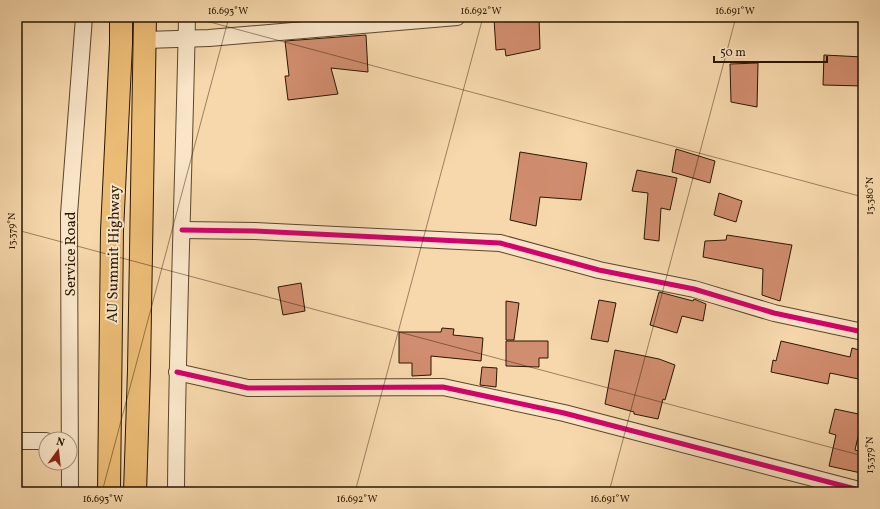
<svg xmlns="http://www.w3.org/2000/svg" width="880" height="509" font-family="Vollkorn,serif">
	<rect width="100%" height="100%" fill="#f6d8ac"/>
	<filter id="stains"><feTurbulence type="fractalNoise" baseFrequency=".005" numOctaves="4"/><feColorMatrix values="0 0 0 0 .2 0 0 0 0 .09 0 0 0 0 .02 0 0 0 .5 -.17"/></filter>
	<radialGradient id="worn" r=".72"><stop offset=".6" stop-color="#630" stop-opacity="0"/><stop offset="1" stop-color="#630" stop-opacity=".3"/></radialGradient>
	<g fill="#d18d6f" stroke="#2a1600">
		<polygon points="539,17 540,49 506,56 505,49 496,50 494,19"/>
		<polygon points="366,35 368,72 331,68 338,94 288,100 285,76 289,76 285,41"/>
		<polygon points="824,55 863,57 863,86 823,85"/>
		<polygon points="758,63 757,107 731,102 730,64"/>
		<polygon points="676,149 715,161 710,183 672,172"/>
		<polygon points="520,152 587,163 581,200 540,197 536,226 510,220"/>
		<polygon points="637,170 677,178 670,210 661,208 659,241 644,239 648,193 632,191"/>
		<polygon points="719,193 742,201 736,222 714,215"/>
		<polygon points="727,235 792,245 780,301 762,295 763,269 703,257 705,241 726,240"/>
		<polygon points="301,283 305,311 283,315 278,287"/>
		<polygon points="659,292 693,301 694,299 706,304 703,321 682,316 677,333 650,325"/>
		<polygon points="599,300 616,303 608,342 591,339"/>
		<polygon points="506,301 519,303 514,340 506,340"/>
		<polygon points="442,328 454,329 453,335 483,338 481,361 431,356 431,375 412,376 412,363 399,363 399,332 441,332"/>
		<polygon points="506,341 548,341 548,358 539,358 539,367 506,366"/>
		<polygon points="781,341 850,357 852,348 863,351 863,380 830,373 828,384 771,372 773,360 776,361"/>
		<polygon points="615,350 659,359 675,365 665,400 663,399 658,419 634,414 634,412 605,404"/>
		<polygon points="482,367 497,368 496,387 480,385"/>
		<polygon points="835,409 863,415 855,450 863,452 863,464 861,473 829,466 836,435 829,433"/>
	</g>
	<g fill="none" stroke-linecap="round" stroke-linejoin="round">
		<defs>
			<g id="street">
				<polyline points="145,40 209,38 457,17"/>
				<polyline points="182,230 255,231 500,243 599,270 694,289 774,313 863,332"/>
				<polyline points="177,372 248,388 443,387 564,413 863,491"/>
				<polyline points="17,441 46,441"/>
				<polyline points="70,492 69,214 84,17"/>
				<path d="M176,492C177,334 184,175 187,17"/>
			</g>
			<g id="primary">
				<polyline points="109,492 112,231 121,44 121,17"/>
				<polyline points="135,492 139,370 145,17"/>
			</g>
		</defs>
		<use href="#street" stroke="#5d462b" stroke-width="18"/>
		<use href="#primary" stroke="#2a1600" stroke-width="24"/>
		<use href="#street" stroke="#f9e6c9" stroke-width="16"/>
		<use href="#primary" stroke="#ebbc76" stroke-width="22"/>
		<defs>
			<g id="cycleway">
				<polyline points="182,230 255,231 500,243 599,270 694,289 774,313 863,332"/>
				<polyline points="177,372 248,388 443,387 564,413 863,491"/>
			</g>
		</defs>
		<use href="#cycleway" stroke="#f9e6c9" stroke-width="8"/>
		<use href="#cycleway" stroke="#d6006c" stroke-width="5"/>
	</g>
	<path fill="none" stroke="#2a1600" stroke-width="1" stroke-opacity="0.45" d="M191,17L863,197M17,230L863,456M17,489L29,492M102,492L229,17M355,492L483,17M609,492L736,17"/>
	<g text-anchor="middle" stroke-width="4" stroke-linejoin="round" paint-order="stroke">
		<g font-size="15" fill="#2a1600" stroke="#f9e6c9">
			<text transform="translate(70 254) rotate(-90)" y="5">Service Road</text>
			<text transform="translate(113 254) rotate(-89)" y="5">AU Summit Highway</text>
		</g>
	</g>
	<rect width="880" height="509" fill="none" stroke="#f6d8ac" stroke-width="44"/>
	<g transform="translate(58 451) rotate(15)"><circle r="19" fill="#f9e6c9" stroke="#a69379"/>
	<path d="M0-3L7 15L0 10L-7 15Z" fill="#8f2418"/>
	<text y="-6" font-size="11" font-weight="bold" text-anchor="middle" fill="#2a1600">N</text>
	</g>
	<path d="M714 56v6h113v-6" fill="none" stroke="#2a1600" stroke-width="2"/>
	<text x="720" y="56" font-size="12" fill="#2a1600" stroke="#f9e6c9" stroke-width="3" paint-order="stroke">50 m</text>
	<rect x="22" y="22" width="836" height="465" fill="none" stroke="#2a1600" stroke-width="1.5"/>
	<g font-size="10" text-anchor="middle" fill="#2a1600">
		<text x="228" y="14">16.693°W</text>
		<text x="481" y="14">16.692°W</text>
		<text x="735" y="14">16.691°W</text>
		<text transform="translate(869 196) rotate(-90)" y="4">13.380°N</text>
		<text transform="translate(11 231) rotate(-90)" y="4">13.379°N</text>
		<text transform="translate(869 455) rotate(-90)" y="4">13.379°N</text>
		<text x="103" y="502">16.693°W</text>
		<text x="357" y="502">16.692°W</text>
		<text x="610" y="502">16.691°W</text>
	</g>
	<rect width="100%" height="100%" filter="url(#stains)"/>
	<rect width="100%" height="100%" fill="url(#worn)"/>
</svg>
